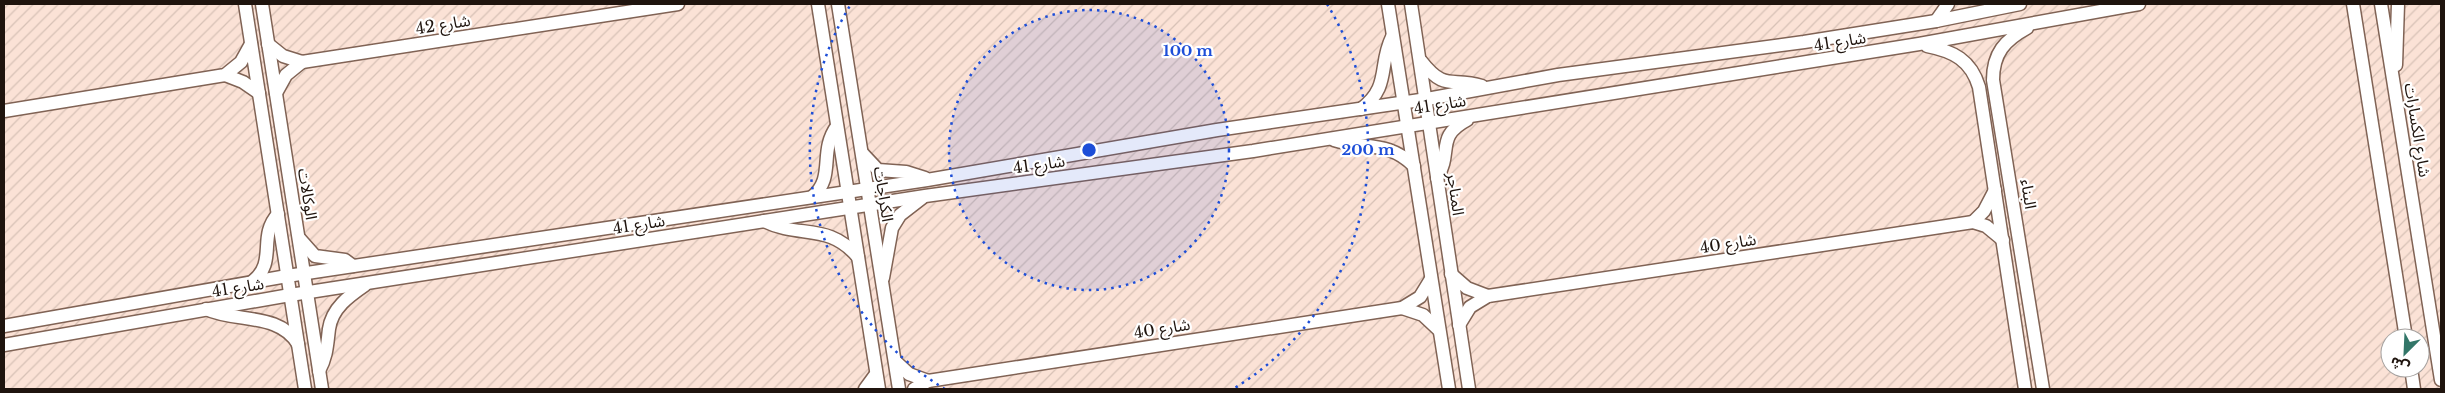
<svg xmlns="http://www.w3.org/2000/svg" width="2445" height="393" font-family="'Libre Baskerville','Noto Sans Arabic',serif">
	<defs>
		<pattern id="industrial-furrows" width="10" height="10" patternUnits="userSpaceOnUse" patternTransform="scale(1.25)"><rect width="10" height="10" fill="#fbe2d6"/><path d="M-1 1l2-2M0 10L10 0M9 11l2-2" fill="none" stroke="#d7c1b6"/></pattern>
	</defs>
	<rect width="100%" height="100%" fill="#fdefe8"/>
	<path fill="url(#industrial-furrows)" fill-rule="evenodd" d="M4,4H2441V389H4ZM2390,338H2420V368H2390Z"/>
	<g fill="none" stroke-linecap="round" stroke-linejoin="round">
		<defs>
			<g id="minor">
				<polyline points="245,4 305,389"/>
				<polyline points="262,4 322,389"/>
				<polyline points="818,4 879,389"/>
				<polyline points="838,4 899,389"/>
				<polyline points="1388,4 1449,389"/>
				<polyline points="1411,4 1469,389"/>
				<polyline points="2353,4 2406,338"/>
				<polyline points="2381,4 2441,380"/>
				<polyline points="1936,21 1948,4"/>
				<path d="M2027,28C2005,40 1993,53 1993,80L2043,389"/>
				<polyline points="268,44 283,56 302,62 678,4"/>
				<path d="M1927,46C1953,51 1971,60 1979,87L2025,389"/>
				<path d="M1421,61C1446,93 1452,76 1482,86"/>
				<polyline points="2396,65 2398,4"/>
				<polyline points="225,75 243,82 259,93"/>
				<polyline points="276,93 286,75 302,62"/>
				<path d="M1361,109C1391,87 1378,65 1392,37"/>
				<polyline points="4,111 225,75 241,62 251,44"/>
				<path d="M1334,140C1365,150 1388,140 1414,166"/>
				<polyline points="863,154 878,170 906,172 925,178"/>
				<path d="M1437,178C1453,152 1435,137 1467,120"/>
				<path d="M812,197C836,177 818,152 837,126"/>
				<path d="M764,221C800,239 828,222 858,257"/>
				<polyline points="1973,222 1984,211 1995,190"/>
				<polyline points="299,238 315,256 345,260 353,266"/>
				<polyline points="1451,274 1467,288 1488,296"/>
				<polyline points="883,278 892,228 900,215 922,198"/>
				<path d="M252,282C278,262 257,237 278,214"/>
				<polyline points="1402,308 1423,315 1439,330"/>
				<path d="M206,309C236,323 279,312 298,344"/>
				<polyline points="1459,325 1470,307 1488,296 1973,222 1986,226 2003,240"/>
				<polyline points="4,326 287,276 927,180 1217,130 1427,99 1558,75 1804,42 1936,21 2020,4"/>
				<polyline points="4,345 290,295 925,196 1253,151 1919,44 2139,4"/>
				<polyline points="895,361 909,374 928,381"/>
				<polyline points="2411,368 2414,389"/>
				<path d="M319,371C327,356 327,345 329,329C332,308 349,296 365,285"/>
				<polyline points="865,389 876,374"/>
				<polyline points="914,389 928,381 1402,308 1420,297 1431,279"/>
			</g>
		</defs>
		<use href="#minor" stroke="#806355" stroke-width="15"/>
		<use href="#minor" stroke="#fff" stroke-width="12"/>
	</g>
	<circle cx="1089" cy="150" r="140" fill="#1d4ed8" fill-opacity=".12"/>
	<g fill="none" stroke="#1d4ed8" stroke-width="2.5" stroke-dasharray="2.5 5">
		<circle cx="1089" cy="150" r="140"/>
		<path d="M945 389A279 279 0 0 1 851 4M1327 4A279 279 0 0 1 1233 389"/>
	</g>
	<g text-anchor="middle" stroke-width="4.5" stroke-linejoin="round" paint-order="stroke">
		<g font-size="16" fill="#1f140e" stroke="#fff">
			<text transform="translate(443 24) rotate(-9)" y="6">شارع 42</text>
			<text transform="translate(1840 41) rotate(-9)" y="6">شارع 41</text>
			<text transform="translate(1440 104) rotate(-9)" y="6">شارع 41</text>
			<text transform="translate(2418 130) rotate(81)" y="6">شارع الكسارات</text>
			<text transform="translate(1039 164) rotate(-8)" y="6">شارع 41</text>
			<text transform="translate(308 194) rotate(81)" y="6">الوكالات</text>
			<text transform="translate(884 194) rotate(81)" y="6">الكراجات</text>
			<text transform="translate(1456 194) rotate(82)" y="6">المناجر</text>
			<text transform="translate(2029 194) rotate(81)" y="6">البناء</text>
			<text transform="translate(639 224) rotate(-9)" y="6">شارع 41</text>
			<text transform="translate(1728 243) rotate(-9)" y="6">شارع 40</text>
			<text transform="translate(238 287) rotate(-9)" y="6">شارع 41</text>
			<text transform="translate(1162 328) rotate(-9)" y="6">شارع 40</text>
		</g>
	</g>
	<circle cx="1089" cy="150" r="8" fill="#1d4ed8" stroke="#fff" stroke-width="2.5"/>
	<g font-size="15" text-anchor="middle" font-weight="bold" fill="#1d4ed8" stroke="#fff" stroke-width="4.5" stroke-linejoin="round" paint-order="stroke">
		<text x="1188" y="56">100 m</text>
		<text x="1368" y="155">200 m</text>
	</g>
	<rect width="2445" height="393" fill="none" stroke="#1f140e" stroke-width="10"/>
	<g transform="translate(2405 353) rotate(204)"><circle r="24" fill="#ffffff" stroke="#a5a19f"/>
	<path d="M0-4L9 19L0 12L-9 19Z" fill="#327668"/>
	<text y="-8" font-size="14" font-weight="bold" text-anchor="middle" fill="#1f140e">ش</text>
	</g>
</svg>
